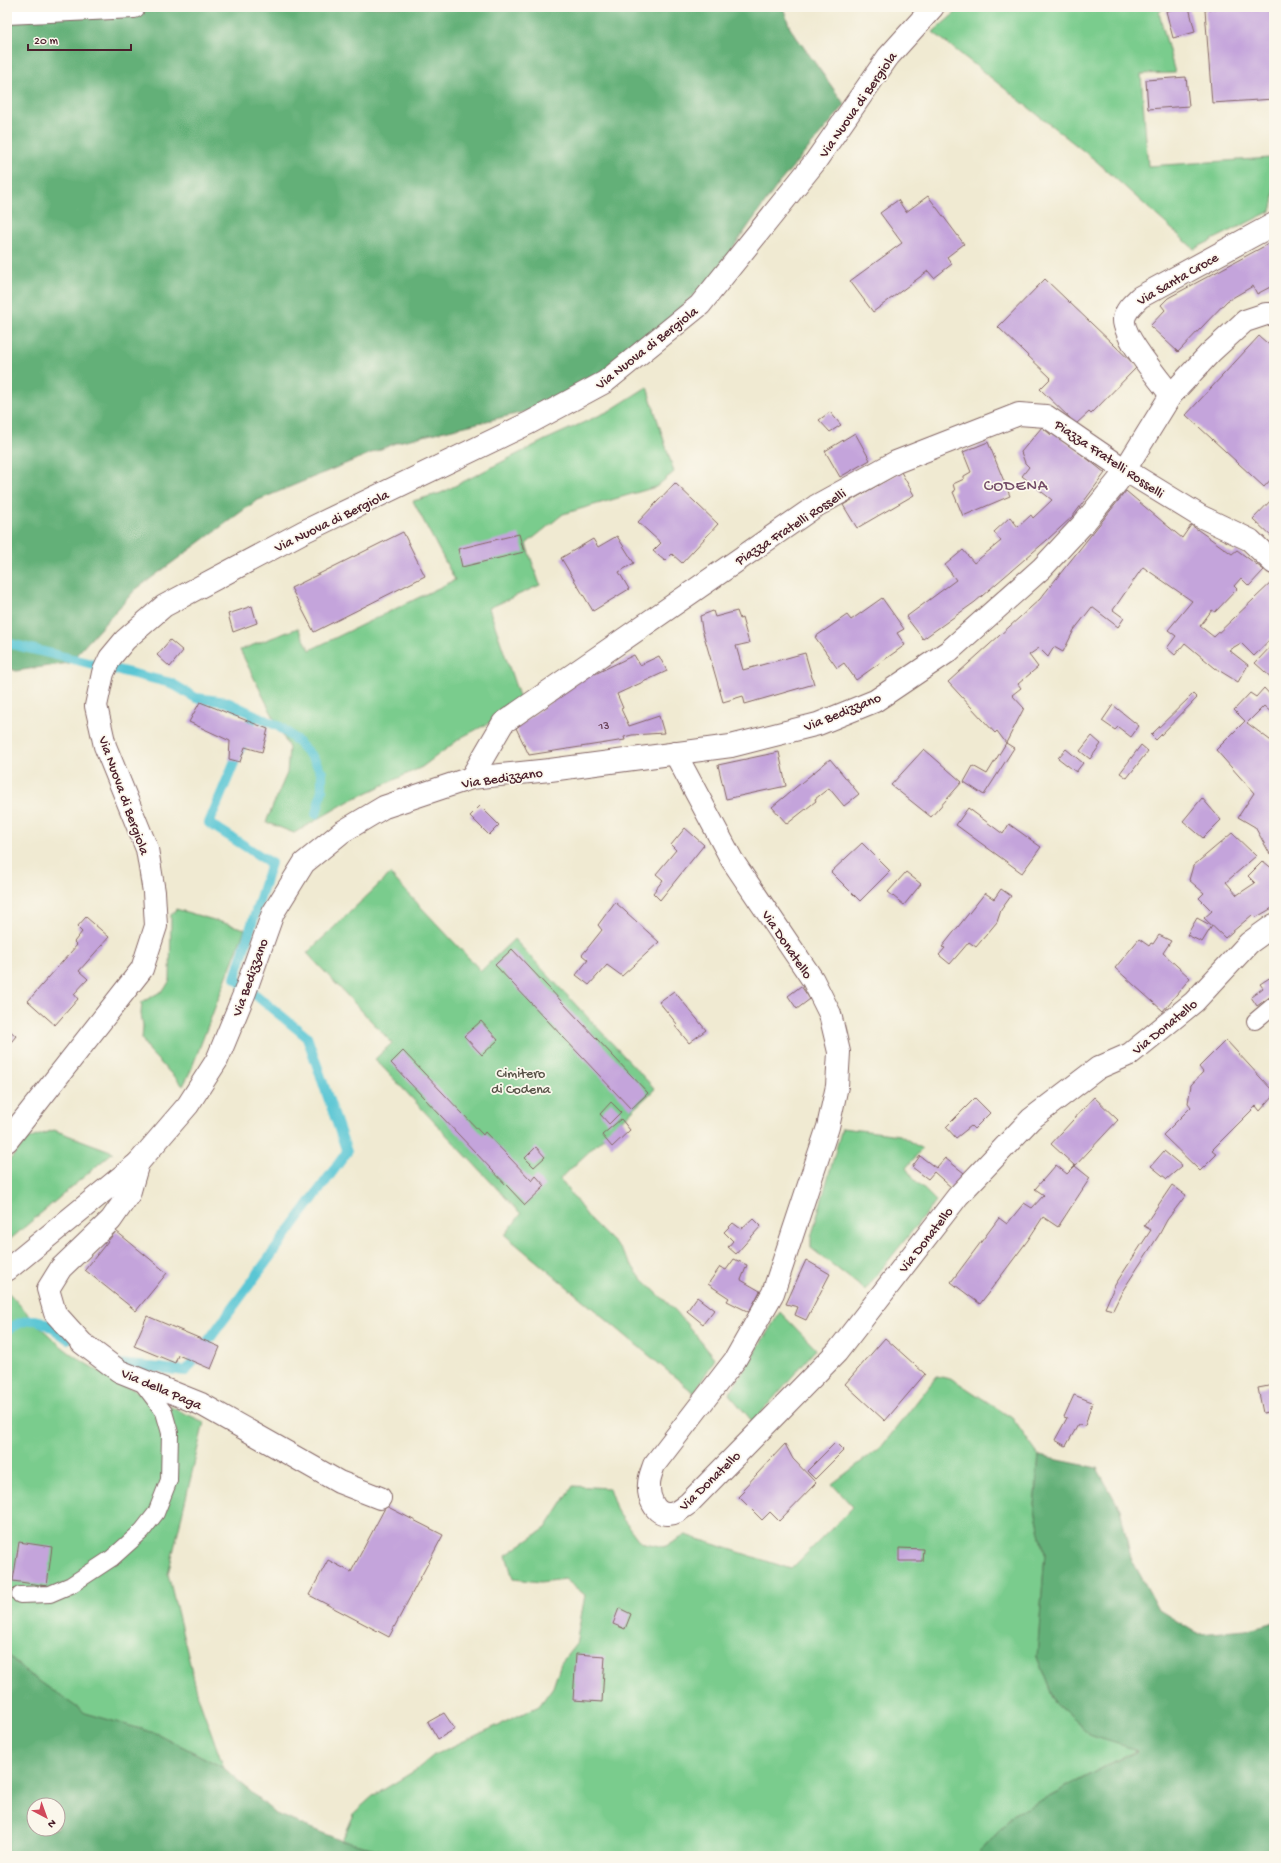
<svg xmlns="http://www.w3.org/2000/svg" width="1281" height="1863" font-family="'Gochi Hand',sans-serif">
	<rect width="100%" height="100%" fill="#fbf7ec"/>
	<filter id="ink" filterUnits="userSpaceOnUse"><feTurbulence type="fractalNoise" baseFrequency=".025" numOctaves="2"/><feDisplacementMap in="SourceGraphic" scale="8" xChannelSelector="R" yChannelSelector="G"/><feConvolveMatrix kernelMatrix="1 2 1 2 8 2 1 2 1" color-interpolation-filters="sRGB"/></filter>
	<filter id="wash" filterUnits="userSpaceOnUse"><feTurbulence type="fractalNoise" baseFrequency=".012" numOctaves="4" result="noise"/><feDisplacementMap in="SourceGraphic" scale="16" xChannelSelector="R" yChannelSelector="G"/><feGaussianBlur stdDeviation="0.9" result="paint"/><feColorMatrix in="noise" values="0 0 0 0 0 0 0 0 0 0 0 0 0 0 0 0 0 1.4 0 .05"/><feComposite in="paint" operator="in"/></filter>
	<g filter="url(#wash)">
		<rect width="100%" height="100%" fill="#f0ead2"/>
		<g fill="#7acc8d" stroke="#62765c">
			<path d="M962,7H1164L1159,13L1175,73L1141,74L1148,166L1270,158C1273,175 1277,194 1271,211L1194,249L1095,160L933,32Z"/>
			<polygon points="647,387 674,472 656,487 563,514 526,544 540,585 489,608 521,702 491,722 462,737 422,767 349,801 294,833 266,822 287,773 289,748 240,650 298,628 310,650 455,580 413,501 441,493 545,440 609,411"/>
			<polygon points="390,874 481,971 514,939 655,1089 560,1179 589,1218 621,1250 640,1277 676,1311 715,1359 694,1393 505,1235 521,1214 375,1059 392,1043 307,953"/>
			<polygon points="176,909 245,929 191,1070 183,1086 149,1051 142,1039 143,1026 141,1014 142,1002 164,990 170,980 171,915"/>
			<polygon points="842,1128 900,1135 922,1149 906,1168 913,1178 936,1201 865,1290 811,1248 811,1238"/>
			<polygon points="54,1130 113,1152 7,1242 7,1163 28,1139"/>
			<path d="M9,1293C28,1314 47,1336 70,1353C111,1382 159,1401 204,1422L168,1574L198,1696L224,1768L158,1734L85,1713L23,1670L7,1653V1295Z"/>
			<polygon points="780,1312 816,1349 753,1422 729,1394"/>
			<polygon points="937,1376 954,1380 1012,1418 1039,1456 1034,1505 1045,1554 1037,1657 1055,1703 1092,1736 1138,1749 1013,1815 977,1856 404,1856 342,1841 355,1812 373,1796 416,1770 434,1755 539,1706 553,1687 561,1663 576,1644 585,1595 565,1579 540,1582 513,1579 506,1555 546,1528 573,1486 609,1488 617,1511 640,1542 664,1547 686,1535 791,1569 853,1507 832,1484 882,1446"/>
		</g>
		<g fill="#63b078" stroke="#566852" fill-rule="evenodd">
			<polygon points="7,7 783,7 790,28 845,105 779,183 715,273 643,349 554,405 398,442 256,501 135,590 69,663 16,671 7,667"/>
			<polygon points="1039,1456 1097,1468 1120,1509 1131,1558 1159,1610 1198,1634 1246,1630 1274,1622 1274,1856 977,1856 1013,1815 1137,1750 1092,1736 1055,1703 1037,1657 1045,1554 1034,1505"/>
			<path d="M7,1653L23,1670L85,1713L158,1734L224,1768L276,1814L342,1841L404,1856H7ZM34,1805H58V1829H34Z"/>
		</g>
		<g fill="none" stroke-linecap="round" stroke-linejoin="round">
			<g stroke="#5ac6d4" stroke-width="10">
				<polyline points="7,643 171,683 196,698 227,702 280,727 295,739 313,758 322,773 322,790 316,814"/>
				<path d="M7,1330C37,1311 43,1322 68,1339"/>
				<polyline points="121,1364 186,1371 347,1152 307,1037 235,978 271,863 209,823 254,715"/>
			</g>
		</g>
		<g id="blocks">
			<g fill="#c4a4db">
				<polygon points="1182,7 1189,7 1195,32 1173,38 1166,11"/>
				<polygon points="1228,7 1257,7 1257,10 1274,11 1274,99 1212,103 1205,10"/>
				<polygon points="1186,77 1189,106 1148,109 1146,80"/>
				<polygon points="928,196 964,244 947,257 952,264 934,278 928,271 873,312 850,281 902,243 880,213 898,200 906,212"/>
				<polygon points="1274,241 1274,285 1257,294 1253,286 1227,301 1178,352 1150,326 1165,310 1161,305 1168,298"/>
				<polygon points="1045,279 1137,367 1091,414 1089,412 1076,424 1040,389 1051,378 998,327"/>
				<polygon points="1259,336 1274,349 1274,396 1272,398 1274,400 1274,478 1273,477 1264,487 1186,415"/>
				<polygon points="830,412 841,425 830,432 819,420"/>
				<polygon points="1042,427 1051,435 1054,432 1105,473 1073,516 1047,540 975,602 923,639 906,617 956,580 945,565 963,550 974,563 1001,541 994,532 1010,517 1018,527 1031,515 1033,518 1052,500 1022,476 1029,467 1025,463 1021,452"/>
				<polygon points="855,433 870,460 840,477 825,451"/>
				<polygon points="988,442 1010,496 963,516 953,492 955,491 953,484 964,479 964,476 971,472 963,452"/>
				<polygon points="901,472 914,495 857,528 843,505"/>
				<polygon points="675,483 718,524 682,563 672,554 665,561 653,551 661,543 638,522"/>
				<polygon points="1126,491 1182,538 1191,525 1232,554 1237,550 1264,570 1249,586 1241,578 1234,586 1237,589 1215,612 1212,610 1200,626 1214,637 1274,580 1274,635 1254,656 1241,643 1229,650 1248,665 1238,682 1215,668 1185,643 1175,655 1167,648 1176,636 1168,630 1192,601 1143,567 1113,610 1124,618 1118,627 1092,607 1074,630 1063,652 1054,647 1048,657 1039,648 1029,655 1038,667 1018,684 1021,688 1012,695 1024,708 1006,743 1014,748 984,795 964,782 973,766 987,774 1006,743 997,731 995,733 948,682 1040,599"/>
				<polygon points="1274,497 1274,539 1253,519"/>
				<polygon points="403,532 425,576 314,632 291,588"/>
				<polygon points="519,534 524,552 462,567 458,549"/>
				<polygon points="617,536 634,563 619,572 629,589 593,611 561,558 593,539 598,547"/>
				<polygon points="882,598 904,629 897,633 905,645 856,680 844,663 837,668 815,637 847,615 851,620"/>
				<polygon points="252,606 257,623 233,632 228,614"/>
				<polygon points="713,611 715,617 737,611 740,619 742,618 749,643 736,646 743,670 805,653 814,684 745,704 743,696 723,702 702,629 700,616"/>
				<polygon points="170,640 183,651 170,667 157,655"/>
				<polygon points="1274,643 1274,680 1255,663"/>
				<polygon points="634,655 640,665 659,656 667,671 617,694 623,708 621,709 629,726 659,716 664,733 632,735 624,737 625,740 529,755 516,728 593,670 595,674"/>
				<polygon points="1264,688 1274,699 1274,715 1264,706 1247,723 1274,743 1274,852 1270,854 1255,827 1238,817 1254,793 1216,750 1245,721 1234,710 1250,693 1256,697"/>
				<polygon points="1193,694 1197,698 1156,740 1151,735"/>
				<polygon points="200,702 268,729 262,752 245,747 240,762 229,759 230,741 189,722"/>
				<polygon points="1113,705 1139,726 1131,737 1118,727 1115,730 1102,721"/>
				<polygon points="1092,736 1101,744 1090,759 1080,751"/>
				<polygon points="1141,745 1148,751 1127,778 1120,773"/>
				<polygon points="924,749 962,782 931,817 891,785"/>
				<polygon points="1066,749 1083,763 1076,772 1058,758"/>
				<polygon points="779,752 786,786 726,799 718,765"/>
				<polygon points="830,759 859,794 844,806 829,788 815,799 816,801 787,824 772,807"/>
				<polygon points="1202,798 1221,820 1203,838 1183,821"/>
				<polygon points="480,806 499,825 489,835 470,816"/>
				<polygon points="968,808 1003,834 1009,824 1041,847 1022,873 956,825"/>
				<polygon points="685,828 704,845 660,900 653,893 663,880 656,874 676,850 671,845"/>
				<polygon points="1232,833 1256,856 1226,882 1237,895 1255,883 1248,876 1263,861 1274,870 1274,907 1255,918 1252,915 1225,938 1204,918 1212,911 1199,898 1204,893 1189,880 1193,866"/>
				<polygon points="862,843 890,871 860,901 831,872"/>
				<polygon points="906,872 921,884 904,905 888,892"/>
				<polygon points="1001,889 1011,896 1001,910 997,922 976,947 969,942 950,964 939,955 945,948 942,947 985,893 994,899"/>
				<polygon points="615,902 659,942 622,976 607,965 589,985 576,975 588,960 582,955 602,930 598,925"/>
				<polygon points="86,917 109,937 79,971 88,979 74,994 78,999 55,1025 28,1001 77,945 74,942 82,932 77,927"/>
				<polygon points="1197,918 1212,926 1202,942 1187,935"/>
				<polygon points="1159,935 1171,941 1163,953 1190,978 1163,1011 1115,968 1139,939 1149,946 1151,943 1153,944"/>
				<polygon points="512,949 648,1093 631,1109 495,965"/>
				<polygon points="1274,975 1274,994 1257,1006 1251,997 1263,988 1260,984"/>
				<polygon points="801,986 810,999 797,1009 788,996"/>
				<polygon points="674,991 706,1030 689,1043 675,1026 677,1024 659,1002"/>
				<polygon points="481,1021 498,1040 482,1055 464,1036"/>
				<polygon points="7,1028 16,1036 7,1047"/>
				<polygon points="1226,1040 1272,1090 1274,1095 1260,1111 1256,1106 1212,1150 1217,1154 1200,1171 1163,1135 1191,1107 1188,1103 1191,1085 1203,1072 1199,1067"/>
				<polygon points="403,1051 483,1135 485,1132 532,1181 536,1176 545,1186 525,1205 391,1063"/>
				<polygon points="1094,1097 1118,1120 1075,1166 1090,1178 1058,1227 1043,1217 1028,1240 980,1304 951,1282 999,1218 1007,1224 1024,1203 1032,1208 1044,1195 1035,1189 1056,1165 1067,1174 1075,1166 1051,1144"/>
				<polygon points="975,1098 990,1113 974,1129 971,1126 956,1138 946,1127"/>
				<polygon points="611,1102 621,1112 609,1124 600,1114"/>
				<polygon points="621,1119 630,1130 612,1147 602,1135"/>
				<polygon points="536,1147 545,1157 534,1167 525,1158"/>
				<polygon points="1164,1151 1182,1166 1167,1179 1151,1166"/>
				<polygon points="920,1156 936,1168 945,1158 964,1173 952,1188 934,1172 928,1179 912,1167"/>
				<polygon points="1172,1185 1186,1195 1167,1220 1159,1235 1123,1290 1113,1310 1105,1308 1115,1285 1151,1230 1144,1226"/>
				<polygon points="753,1218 761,1226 736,1254 728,1247 733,1241 724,1232 733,1223 741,1229"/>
				<polygon points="116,1231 167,1273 136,1311 85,1270"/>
				<polygon points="734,1259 747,1265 741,1280 760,1291 749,1312 727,1301 729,1298 708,1284 720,1267 726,1270"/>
				<polygon points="806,1260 830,1274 806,1320 795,1315 798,1307 786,1304"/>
				<polygon points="697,1297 714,1310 703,1324 687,1311"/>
				<polygon points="147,1316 220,1347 211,1369 178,1355 175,1363 134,1346"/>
				<polygon points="885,1338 925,1374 885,1421 845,1384"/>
				<polygon points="1274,1385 1274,1411 1263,1413 1258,1388"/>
				<polygon points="1074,1395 1092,1402 1085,1426 1078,1425 1066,1446 1055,1440 1067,1418 1064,1417"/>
				<polygon points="836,1442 844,1450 815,1479 807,1471"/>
				<polygon points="785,1444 793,1459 816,1483 779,1521 770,1512 762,1520 739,1497 745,1491 743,1489"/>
				<polygon points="386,1506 443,1535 389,1637 309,1595 328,1560 351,1572"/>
				<polygon points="19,1542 52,1547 47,1586 13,1581"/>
				<polygon points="899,1548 923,1549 922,1561 899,1561"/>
				<polygon points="619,1608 631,1614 625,1629 613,1624"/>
				<polygon points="576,1654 605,1656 602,1702 573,1700"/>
				<polygon points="444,1713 455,1729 438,1739 428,1722"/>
			</g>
		</g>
	</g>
	<g filter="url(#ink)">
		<use href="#blocks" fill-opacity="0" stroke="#846665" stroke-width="1"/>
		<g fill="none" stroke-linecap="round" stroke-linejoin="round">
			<defs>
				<g id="service">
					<polyline points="1255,1021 1274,1005"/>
					<polyline points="20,1595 50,1594 71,1585 112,1558 142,1531 156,1513 169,1480 170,1433 164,1412 139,1379"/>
				</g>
				<g id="minor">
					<polyline points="7,13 134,7"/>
					<path d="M1171,395C1160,381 1122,335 1124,319C1126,309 1133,304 1140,297L1274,224"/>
					<path d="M675,753L732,860L813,980L830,1014L839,1052L837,1086L828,1127L773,1293L735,1360L654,1465C652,1471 649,1478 649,1484C648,1496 654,1515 669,1514C676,1514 682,1508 688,1504L837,1352L958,1196L1031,1119L1098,1068L1130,1054L1194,1002L1249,943L1274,925"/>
					<polyline points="471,778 503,723 816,506 896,462 1019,414 1046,416 1125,470 1200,516 1250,540 1274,563"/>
					<polyline points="7,1141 142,969 156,926 154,892 147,849 105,746 96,706 103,673 110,658 125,640 164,606 303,532 529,423 605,382 700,305 815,162 888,57 933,7"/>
					<polyline points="138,1163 129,1194 111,1220 61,1268 48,1289 55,1313 82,1343 119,1371 201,1404 339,1482 380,1498"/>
				</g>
				<polyline id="tertiary" points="7,1270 138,1163 188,1105 217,1060 245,992 273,913 304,863 342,832 384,807 471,778 550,770 731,746 818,724 875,701 949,651 1042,568 1084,523 1118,481 1171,395 1210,353 1245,321 1266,314 1274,314"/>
			</defs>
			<use href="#service" stroke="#846665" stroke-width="18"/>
			<use href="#minor" stroke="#846665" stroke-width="24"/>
			<use href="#tertiary" stroke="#846665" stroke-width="24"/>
			<use href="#service" stroke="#fff" stroke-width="16"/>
			<use href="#minor" stroke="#fff" stroke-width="22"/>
			<use href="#tertiary" stroke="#fff" stroke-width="22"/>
		</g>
	</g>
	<g text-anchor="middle" stroke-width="3.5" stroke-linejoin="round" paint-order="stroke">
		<g font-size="12" fill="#684057">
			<text x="604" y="729">13</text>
		</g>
		<g font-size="14" fill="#4a1f2b" stroke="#fbf7ec">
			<text transform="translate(857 104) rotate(-55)" y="5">Via Nuova di Bergiola</text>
			<text transform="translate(1177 278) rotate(-30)" y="5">Via Santa Croce</text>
			<text transform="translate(646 347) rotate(-38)" y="5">Via Nuova di Bergiola</text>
			<text transform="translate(1110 458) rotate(34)" y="5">Piazza Fratelli Rosselli</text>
			<text transform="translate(331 520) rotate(-26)" y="5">Via Nuova di Bergiola</text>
			<text transform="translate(790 526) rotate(-33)" y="5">Piazza Fratelli Rosselli</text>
			<text transform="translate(842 711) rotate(-22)" y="5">Via Bedizzano</text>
			<text transform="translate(502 777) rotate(-8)" y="5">Via Bedizzano</text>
			<text transform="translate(125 795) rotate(70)" y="5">Via Nuova di Bergiola</text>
			<text transform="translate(788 944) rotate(56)" y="5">Via Donatello</text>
			<text transform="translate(249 977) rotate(-70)" y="5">Via Bedizzano</text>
			<text transform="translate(1164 1026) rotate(-39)" y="5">Via Donatello</text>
			<text transform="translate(925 1239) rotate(-52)" y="5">Via Donatello</text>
			<text transform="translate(162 1388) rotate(23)" y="5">Via della Paga</text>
			<text transform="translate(709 1480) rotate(-44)" y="5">Via Donatello</text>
		</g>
		<g font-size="14" fill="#585348" stroke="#fbf7ec">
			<text x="521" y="1077">Cimitero<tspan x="521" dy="16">di Codena</tspan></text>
		</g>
		<g font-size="16" letter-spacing="1" fill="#754e69" stroke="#fbf7ec">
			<text x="1016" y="490">CODENA</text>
		</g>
	</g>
	<rect width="1281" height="1863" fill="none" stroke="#fbf7ec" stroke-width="24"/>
	<g transform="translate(46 1817) rotate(139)"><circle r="19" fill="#fbf7ec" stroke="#b4a19f"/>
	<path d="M0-3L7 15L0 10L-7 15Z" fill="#d1495b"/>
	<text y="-6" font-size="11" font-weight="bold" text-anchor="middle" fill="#4a1f2b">N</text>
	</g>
	<path d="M28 44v6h103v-6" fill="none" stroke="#4a1f2b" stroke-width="2"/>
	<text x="34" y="44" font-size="12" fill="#4a1f2b" stroke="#fbf7ec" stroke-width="3" paint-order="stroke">20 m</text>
</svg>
